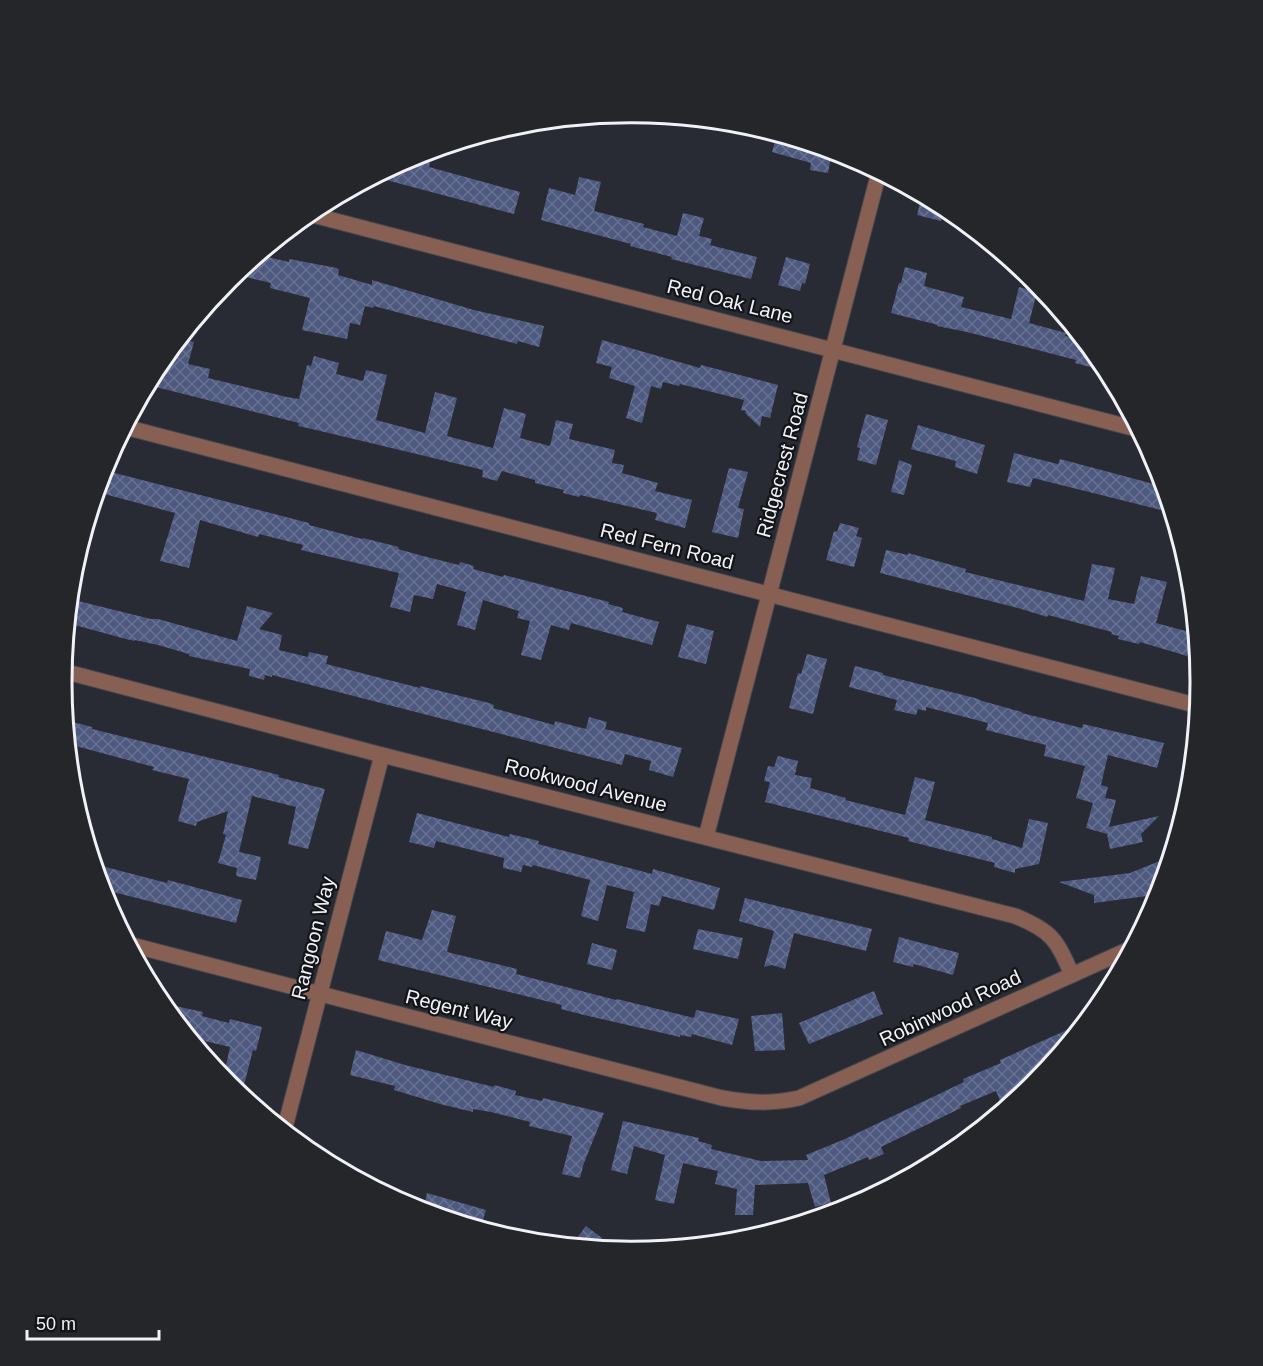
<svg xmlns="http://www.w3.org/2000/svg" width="1263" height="1366" font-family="Arial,sans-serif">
	<defs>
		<pattern id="building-cross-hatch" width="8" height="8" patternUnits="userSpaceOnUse" patternTransform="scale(1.5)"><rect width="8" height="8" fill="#4e597f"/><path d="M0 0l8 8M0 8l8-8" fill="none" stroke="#687192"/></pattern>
	</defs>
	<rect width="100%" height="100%" fill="#282b34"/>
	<g fill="url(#building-cross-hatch)">
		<polygon points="777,134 832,151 828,173 810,170 811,163 772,152"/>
		<polygon points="420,154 431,157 429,167 520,192 514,214 375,177 406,161 416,163 418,155"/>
		<polygon points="579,177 601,182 594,211 644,224 643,227 677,236 683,213 704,218 699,236 712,239 710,245 757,257 751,279 671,259 672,257 630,246 631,244 541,220 549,188 575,195"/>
		<polygon points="922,195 944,207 941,221 917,215"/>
		<polygon points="259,255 289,262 289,259 337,268 339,270 338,275 372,285 372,280 474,310 544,326 539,347 518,341 517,344 374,306 373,308 365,306 360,325 350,323 347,339 302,330 310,298 270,288 271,283 242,276 244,267"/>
		<polygon points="786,257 810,264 805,284 802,283 800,291 778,285"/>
		<polygon points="905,267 927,273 924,286 964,297 961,307 1011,319 1019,287 1037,292 1029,323 1066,333 1065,336 1085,341 1109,372 1075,363 1076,360 967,332 937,326 938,325 891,313 899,283 901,283"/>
		<polygon points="180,339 194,342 188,364 210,369 208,378 287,397 299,399 307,365 311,366 314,356 339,363 336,374 363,381 366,370 387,375 376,420 425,433 435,392 457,398 447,436 477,444 493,448 504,408 526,414 520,438 550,446 556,420 573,424 569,439 615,450 612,463 624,465 622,473 658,483 655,491 692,500 685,528 655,520 657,513 580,495 579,497 563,493 564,490 535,483 535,480 502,471 497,481 482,477 483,470 471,467 312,429 298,426 299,423 148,385 159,364 169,367 173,347"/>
		<polygon points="602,340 700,368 701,365 778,385 770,418 762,416 760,427 745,413 746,411 741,410 744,400 680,384 679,386 663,382 661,389 651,386 642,423 626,418 635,386 609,378 612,367 596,363"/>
		<polygon points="866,414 888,420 876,465 857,460 860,448 857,447"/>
		<polygon points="918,425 985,445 977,474 955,467 956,461 911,449"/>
		<polygon points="1014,453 1058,464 1060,459 1165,487 1173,513 1033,478 1030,487 1007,482"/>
		<polygon points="899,460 912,465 904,495 891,492"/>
		<polygon points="729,468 748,472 738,508 744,509 738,538 712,532"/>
		<polygon points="103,470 309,523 309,525 362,539 363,538 399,547 398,549 423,556 459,565 460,562 474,566 473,569 503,577 504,575 609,602 608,604 623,608 622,612 659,622 652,645 571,623 569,630 551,625 541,660 521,655 530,621 517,618 519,611 483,600 475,630 457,625 466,592 437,584 433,599 414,595 410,612 390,607 399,573 301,550 303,545 259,534 258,537 200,520 189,568 160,561 175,513 97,492"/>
		<polygon points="840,523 859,528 856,536 862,538 854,567 826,560 834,531 837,532"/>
		<polygon points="886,550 908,555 908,553 966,569 965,572 1084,601 1092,564 1115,568 1108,599 1134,604 1141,576 1167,582 1156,623 1193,633 1187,656 1140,642 1139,644 1118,639 1119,636 1111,634 1112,632 1048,615 1047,617 1018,608 880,573"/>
		<polygon points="70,599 151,619 158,619 237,641 247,606 273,613 259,629 282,635 279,650 308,657 309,652 328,656 326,664 420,688 420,686 489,703 494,705 493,708 554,725 555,721 586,729 589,717 607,722 605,729 682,748 673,777 649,770 651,761 625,754 622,765 272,675 272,677 265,675 264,680 249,676 250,669 189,656 189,654 158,645 135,640 135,641 126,639 67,623"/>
		<polygon points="687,624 714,631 706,664 678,657"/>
		<polygon points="807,654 827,659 813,714 789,708 798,673 801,674"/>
		<polygon points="855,666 883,673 883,675 979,699 979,700 1022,712 1022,713 1082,728 1083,724 1164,743 1157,768 1108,755 1101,785 1108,787 1105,798 1116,800 1109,827 1159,816 1141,834 1143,842 1110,849 1107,834 1086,828 1093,803 1076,798 1085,766 1044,756 1046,745 986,730 988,723 926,707 926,711 918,709 916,715 894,710 897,700 849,687"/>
		<polygon points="65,720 92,727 92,729 279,775 278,777 325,789 308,849 288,844 296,807 252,796 239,852 261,857 256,880 236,876 237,868 218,863 226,835 223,834 228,811 197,822 196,826 178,821 189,779 152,770 154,767 68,744"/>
		<polygon points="778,756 798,761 795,775 812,778 810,788 846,798 845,800 905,815 915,777 935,782 925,820 992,837 992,839 1022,848 1029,819 1048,823 1039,864 1015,869 1015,873 994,867 995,863 908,841 909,838 765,802 770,782 764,781 768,766 774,767"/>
		<polygon points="417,813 509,837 510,834 539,841 538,844 652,874 653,869 720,888 714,910 662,896 659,906 651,904 645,932 626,928 634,892 607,885 598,921 581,916 590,880 533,865 532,867 523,865 521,872 503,868 504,858 436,841 434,848 409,842"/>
		<polygon points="1172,856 1161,890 1147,896 1094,903 1094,895 1059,882 1130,873"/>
		<polygon points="94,864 167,883 168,880 242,900 236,923 101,889"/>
		<polygon points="745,898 872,929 866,951 794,933 785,969 772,965 764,967 774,931 739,921"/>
		<polygon points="432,910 456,916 447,952 517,969 516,974 616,1000 617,999 694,1018 696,1010 739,1019 732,1045 692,1034 691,1037 680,1035 680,1037 584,1015 561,1009 562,1005 378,960 386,931 422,940"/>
		<polygon points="698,929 743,938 738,959 693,949"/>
		<polygon points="899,937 959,953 953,975 914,964 913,967 893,962"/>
		<polygon points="592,943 617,950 612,970 587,964"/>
		<polygon points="874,991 883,1014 809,1044 799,1023"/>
		<polygon points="161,1003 203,1012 202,1016 229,1023 230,1019 262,1027 256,1051 253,1050 243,1089 227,1085 223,1079 230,1047 188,1037"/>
		<polygon points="782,1013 785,1050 755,1051 751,1016"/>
		<polygon points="1089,1020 1050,1068 1022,1080 1027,1092 1013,1103 1010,1096 1000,1101 996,1091 960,1106 961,1108 881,1147 884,1154 869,1160 868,1157 824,1175 831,1203 815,1207 808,1183 755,1185 753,1215 735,1215 737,1189 715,1184 718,1171 683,1163 674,1204 655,1200 665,1155 634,1146 627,1174 611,1170 623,1121 699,1138 698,1141 712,1145 711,1149 761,1161 808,1160 806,1155 845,1139 964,1082 963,1079 1001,1063 1000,1060"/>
		<polygon points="356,1050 405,1065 494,1087 494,1085 516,1091 515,1095 542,1101 543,1098 604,1113 584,1163 580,1178 562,1174 572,1136 529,1126 530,1122 491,1112 473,1109 473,1112 440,1104 394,1090 395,1086 350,1075"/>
		<polygon points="427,1193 486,1210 480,1230 423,1212"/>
		<polygon points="586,1226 602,1238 593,1249 570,1247"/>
	</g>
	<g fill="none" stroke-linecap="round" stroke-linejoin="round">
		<defs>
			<g id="minor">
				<polyline points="309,214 1140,430"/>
				<polyline points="125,427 1199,706"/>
				<path d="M63,671L382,755L1015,916C1052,931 1057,940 1072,975"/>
				<polyline points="706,837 879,172"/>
				<path d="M128,944L722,1098C751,1103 771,1104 799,1098L1134,947"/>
				<polyline points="284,1131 382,755"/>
			</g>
		</defs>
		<use href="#minor" stroke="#44474f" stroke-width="17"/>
		<use href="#minor" stroke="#875f53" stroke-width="15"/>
	</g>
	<g text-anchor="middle" stroke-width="4.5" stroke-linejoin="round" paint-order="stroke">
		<g font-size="20" fill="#f0f2f8" stroke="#121418">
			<text transform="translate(730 301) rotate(14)" y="7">Red Oak Lane</text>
			<text transform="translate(782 465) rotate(-75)" y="7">Ridgecrest Road</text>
			<text transform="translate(667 546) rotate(14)" y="7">Red Fern Road</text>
			<text transform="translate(586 785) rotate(14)" y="7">Rookwood Avenue</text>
			<text transform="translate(313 938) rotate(-76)" y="7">Rangoon Way</text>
			<text transform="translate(950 1008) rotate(-25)" y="7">Robinwood Road</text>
			<text transform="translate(459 1009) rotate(14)" y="7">Regent Way</text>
		</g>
	</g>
	<path d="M0 0H1263V1366H0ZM72 682a559 559 0 1 1 1118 0a559 559 0 1 1-1118 0Z" fill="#24262a" fill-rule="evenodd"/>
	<path fill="none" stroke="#f0f2f8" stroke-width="3" d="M72 682a559 559 0 1 1 1118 0a559 559 0 1 1-1118 0Z"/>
	<path d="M27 1330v9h132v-9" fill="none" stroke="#f0f2f8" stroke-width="3"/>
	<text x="36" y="1330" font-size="18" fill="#f0f2f8" stroke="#121418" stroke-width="4.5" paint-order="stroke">50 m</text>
</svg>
